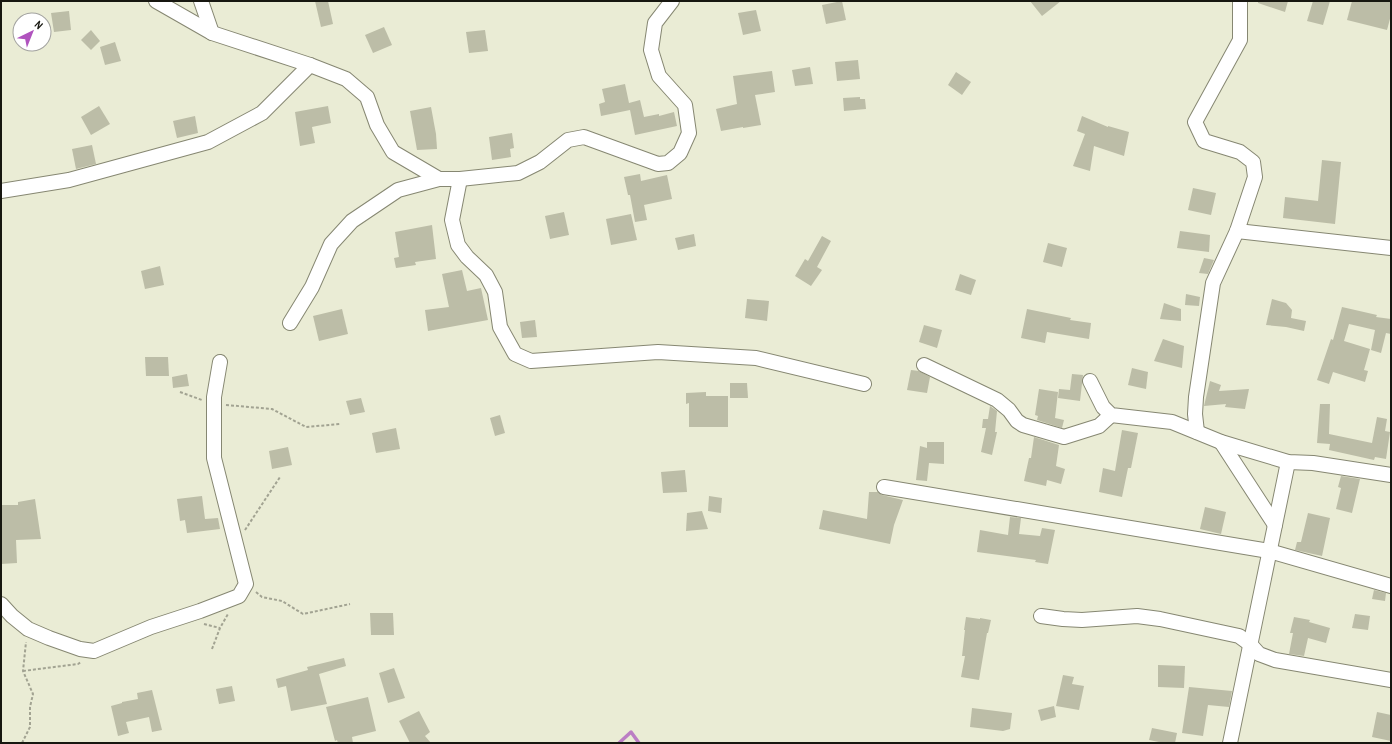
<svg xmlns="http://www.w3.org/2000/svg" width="1392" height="744" font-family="'Archivo Narrow',sans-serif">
	<rect width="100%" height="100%" fill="#eaecd5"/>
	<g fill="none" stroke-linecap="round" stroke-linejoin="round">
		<polyline stroke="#bb7ec4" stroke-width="3.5" points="619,743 631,732 639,743"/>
	</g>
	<g fill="#bcbda7">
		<polygon points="315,1 328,1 333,24 321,27"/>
		<polygon points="842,1 846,20 826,24 822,5"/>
		<polygon points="1030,1 1061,1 1042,16"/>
		<polygon points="1258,1 1288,1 1285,12 1258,3"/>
		<polygon points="1313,1 1330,1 1323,25 1307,21"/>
		<polygon points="1352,1 1391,1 1391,15 1387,30 1347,20"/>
		<polygon points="756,10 761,31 743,35 738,13"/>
		<polygon points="69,11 71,30 54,32 51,13"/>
		<polygon points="384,27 392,45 373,53 365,35"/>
		<polygon points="91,30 100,41 91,50 81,40"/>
		<polygon points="485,30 488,51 469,53 466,32"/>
		<polygon points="115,42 121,61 105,65 100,47"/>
		<polygon points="858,60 860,79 837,81 835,62"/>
		<polygon points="810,67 813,84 795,86 792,70"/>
		<polygon points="772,71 775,92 755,95 761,125 743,128 743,127 721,131 716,109 737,104 733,76"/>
		<polygon points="956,72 971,82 962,95 948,85"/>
		<polygon points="625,84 629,103 640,100 644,117 659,114 659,116 674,112 677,126 635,135 630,110 601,116 599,104 605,102 602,89"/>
		<polygon points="860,97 860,99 865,99 866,109 844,111 843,98"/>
		<polygon points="99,106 110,124 91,135 81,117"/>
		<polygon points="328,106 331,123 312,127 315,143 300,146 295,112"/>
		<polygon points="431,107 436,134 437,149 417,150 410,111"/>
		<polygon points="195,116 198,133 177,138 173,121"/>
		<polygon points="1082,116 1108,127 1108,126 1129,132 1124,156 1094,146 1090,171 1073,166 1085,134 1077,131"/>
		<polygon points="512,133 514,148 510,149 511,157 492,160 489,137"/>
		<polygon points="92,145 96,164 76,169 72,149"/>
		<polygon points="1322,160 1341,162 1335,224 1283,218 1285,197 1318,201"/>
		<polygon points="640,174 641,181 667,175 672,199 644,205 647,220 635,222 630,195 628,195 624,177"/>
		<polygon points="1193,188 1216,193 1211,215 1188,210"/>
		<polygon points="564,212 569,235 550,239 545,216"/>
		<polygon points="631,214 637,240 611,245 606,219"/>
		<polygon points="432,225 436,259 415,262 416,265 396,268 394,258 399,257 395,232"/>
		<polygon points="1180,231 1210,235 1209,252 1177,248"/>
		<polygon points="694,234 696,246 678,250 675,238"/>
		<polygon points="822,236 831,241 817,267 822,270 811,286 795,276 805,259 808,261"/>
		<polygon points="1048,243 1067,248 1062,267 1043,262"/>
		<polygon points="1204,258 1214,260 1208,274 1199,273"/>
		<polygon points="160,266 164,285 145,289 141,271"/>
		<polygon points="462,270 467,291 481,288 488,320 428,331 425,310 449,307 442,274"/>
		<polygon points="960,274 976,280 971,295 955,290"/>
		<polygon points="1186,294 1200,297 1199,306 1185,305"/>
		<polygon points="747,299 769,301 767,321 745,318"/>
		<polygon points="1272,299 1286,303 1292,310 1291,318 1306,321 1304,331 1286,327 1266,325"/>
		<polygon points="1164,303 1181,309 1181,321 1160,319"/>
		<polygon points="1342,307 1377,315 1376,317 1391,319 1391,334 1386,333 1381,353 1371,350 1375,330 1349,324 1344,341 1370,349 1364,370 1368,371 1365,382 1333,372 1329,384 1317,380 1331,339 1333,340"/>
		<polygon points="342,309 348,334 319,341 313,316"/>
		<polygon points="1027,309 1071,318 1070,320 1091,323 1089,339 1047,332 1045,343 1021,338"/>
		<polygon points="535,320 537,337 522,338 520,322"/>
		<polygon points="924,325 942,330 937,348 919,342"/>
		<polygon points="1163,339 1184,346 1182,368 1154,361"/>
		<polygon points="145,357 168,357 169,376 146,376"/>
		<polygon points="1132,368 1148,372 1146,389 1128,385"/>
		<polygon points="911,370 919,371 930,377 927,393 907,390"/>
		<polygon points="187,374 189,386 173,388 172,377"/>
		<polygon points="1072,374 1083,375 1080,401 1058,398 1059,389 1070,390"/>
		<polygon points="1210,381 1221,385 1219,391 1249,389 1245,409 1225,407 1226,404 1204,406"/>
		<polygon points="730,383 747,383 748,398 730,398"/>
		<polygon points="1039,389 1058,392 1055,418 1064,420 1062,428 1037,420 1038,416 1035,415"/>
		<polygon points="706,392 706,396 728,396 728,427 689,427 689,403 686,404 686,393"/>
		<polygon points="361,398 365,412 350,415 346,401"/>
		<polygon points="1320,404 1330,404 1329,434 1372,443 1377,417 1387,419 1385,431 1390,432 1386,459 1375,457 1374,460 1329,450 1330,444 1317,443"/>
		<polygon points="990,406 997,411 995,432 997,432 992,455 981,452 986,428 982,428 983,419 988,419"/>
		<polygon points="500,415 505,433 495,436 490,418"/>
		<polygon points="396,428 400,449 376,453 372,433"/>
		<polygon points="1122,430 1138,433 1131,468 1128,468 1122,497 1099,492 1103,468 1115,471"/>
		<polygon points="1034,437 1059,445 1056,466 1065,469 1061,484 1047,480 1046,486 1024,481 1029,458 1031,458"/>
		<polygon points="927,442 944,442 944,464 929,463 927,481 916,480 920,446 927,448"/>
		<polygon points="288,447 292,465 272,469 269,451"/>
		<polygon points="685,470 687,492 663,493 661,472"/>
		<polygon points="1341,476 1360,479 1352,513 1336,509 1341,488 1338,487"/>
		<polygon points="869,492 878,492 882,495 903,500 894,525 890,544 819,529 823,510 867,519"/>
		<polygon points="202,496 205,519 218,518 220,529 187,533 185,520 180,521 177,499"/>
		<polygon points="709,496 722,498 721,513 708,511"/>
		<polygon points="35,499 41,539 16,540 17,563 1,564 1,505 18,505 18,502"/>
		<polygon points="1205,507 1226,512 1221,534 1200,529"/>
		<polygon points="702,511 708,529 686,531 687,513"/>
		<polygon points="1308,513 1330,518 1322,556 1295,550 1297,542 1301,542"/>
		<polygon points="1010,517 1021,518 1019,534 1040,536 1042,528 1055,530 1048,564 1035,562 1036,560 977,552 980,530 1008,535"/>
		<polygon points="1374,590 1386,593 1385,601 1372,599"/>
		<polygon points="370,613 393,613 394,635 371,635"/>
		<polygon points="1355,614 1370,616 1368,630 1352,628"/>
		<polygon points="966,617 980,619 980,618 991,620 988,633 987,633 979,680 961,677 965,656 962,656 965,630 964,630"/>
		<polygon points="1294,617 1310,620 1309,622 1330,628 1326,643 1308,638 1304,656 1289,654 1293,633 1290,633"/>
		<polygon points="344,658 346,666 319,674 327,704 291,711 286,686 278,688 276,679 308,670 307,667"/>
		<polygon points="1158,665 1185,666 1184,688 1158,687"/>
		<polygon points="394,668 405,698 388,703 379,673"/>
		<polygon points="1063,675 1074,677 1072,684 1084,686 1079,710 1056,706"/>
		<polygon points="232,686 235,701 219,704 216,689"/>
		<polygon points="1189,687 1232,691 1229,707 1208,705 1203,736 1182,733"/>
		<polygon points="152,690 162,730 152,732 149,717 126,722 129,733 118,736 111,706 122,703 122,702 138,699 137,693"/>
		<polygon points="368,697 376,731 352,737 353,743 338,743 337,740 335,741 326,707"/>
		<polygon points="1054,706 1056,717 1041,721 1038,710"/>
		<polygon points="972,708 1012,713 1010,729 1003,731 970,727"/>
		<polygon points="419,711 430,732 425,736 431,743 410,743 399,721"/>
		<polygon points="1377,712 1391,715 1391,741 1372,737"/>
		<polygon points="1152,728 1177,733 1175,743 1164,743 1149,740"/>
	</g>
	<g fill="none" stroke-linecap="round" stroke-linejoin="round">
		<defs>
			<g id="street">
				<polyline points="156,1 212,33 310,65 346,79 367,97 377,125 393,152 439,179"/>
				<polyline points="201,1 212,33"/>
				<polyline points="460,179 452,220 458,245 467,257 486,275 495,292 500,327 515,354 531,361 658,352 756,358 864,384"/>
				<polyline points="1,191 69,180 208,142 262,113 310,65"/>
				<polyline points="1237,231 1391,248"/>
				<polyline points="290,323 312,287 331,244 352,221 398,190 439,179 460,179 518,173 540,162 568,140 584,137 658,164 668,163 680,153 689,133 685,105 659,76 651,50 655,23 672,1"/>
				<polyline points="924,365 997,400 1009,410 1017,421 1023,425 1064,437 1099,426 1111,415"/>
				<polyline points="1090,381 1103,407 1111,415 1172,422 1221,442 1288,462 1313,463 1391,475"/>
				<polyline points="1197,432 1195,414 1196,397 1213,283 1237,231 1255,177 1253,162 1240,152 1204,141 1195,122 1240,40 1240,1"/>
				<polyline points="1221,442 1275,525"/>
				<polyline points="884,487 1269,551 1391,586"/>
				<polyline points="1,604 12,616 28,629 49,638 80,649 94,651 151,627 200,611 239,596 246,584 214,458 214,397 220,362"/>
				<polyline points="1041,616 1063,619 1082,620 1137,616 1160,619 1239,636 1250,644 1259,654 1275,660 1391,680"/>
				<polyline points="1230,743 1288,462"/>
			</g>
		</defs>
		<use href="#street" stroke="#868772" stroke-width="16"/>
		<g stroke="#a2a392" stroke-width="2" stroke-dasharray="3 2" stroke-linecap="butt">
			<polyline points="180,392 202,400"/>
			<polyline points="226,405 272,409 306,427 340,424"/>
			<polyline points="245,530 280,477"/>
			<polyline points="256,592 262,597 282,601 303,614 350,604"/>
			<polyline points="204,624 220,628"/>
			<polyline points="212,649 220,628 228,614"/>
			<polyline points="23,671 78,664 81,662"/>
			<polyline points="22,743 30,727 30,707 33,694 23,671 26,642"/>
		</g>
		<use href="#street" stroke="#fff" stroke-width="14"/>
	</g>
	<rect width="1392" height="744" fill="none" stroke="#171710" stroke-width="4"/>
	<g transform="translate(32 32) rotate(43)"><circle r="19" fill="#ffffff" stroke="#a2a29f"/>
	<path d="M0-3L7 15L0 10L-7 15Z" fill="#b053be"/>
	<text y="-6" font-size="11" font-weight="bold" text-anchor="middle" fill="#171710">N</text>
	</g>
</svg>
